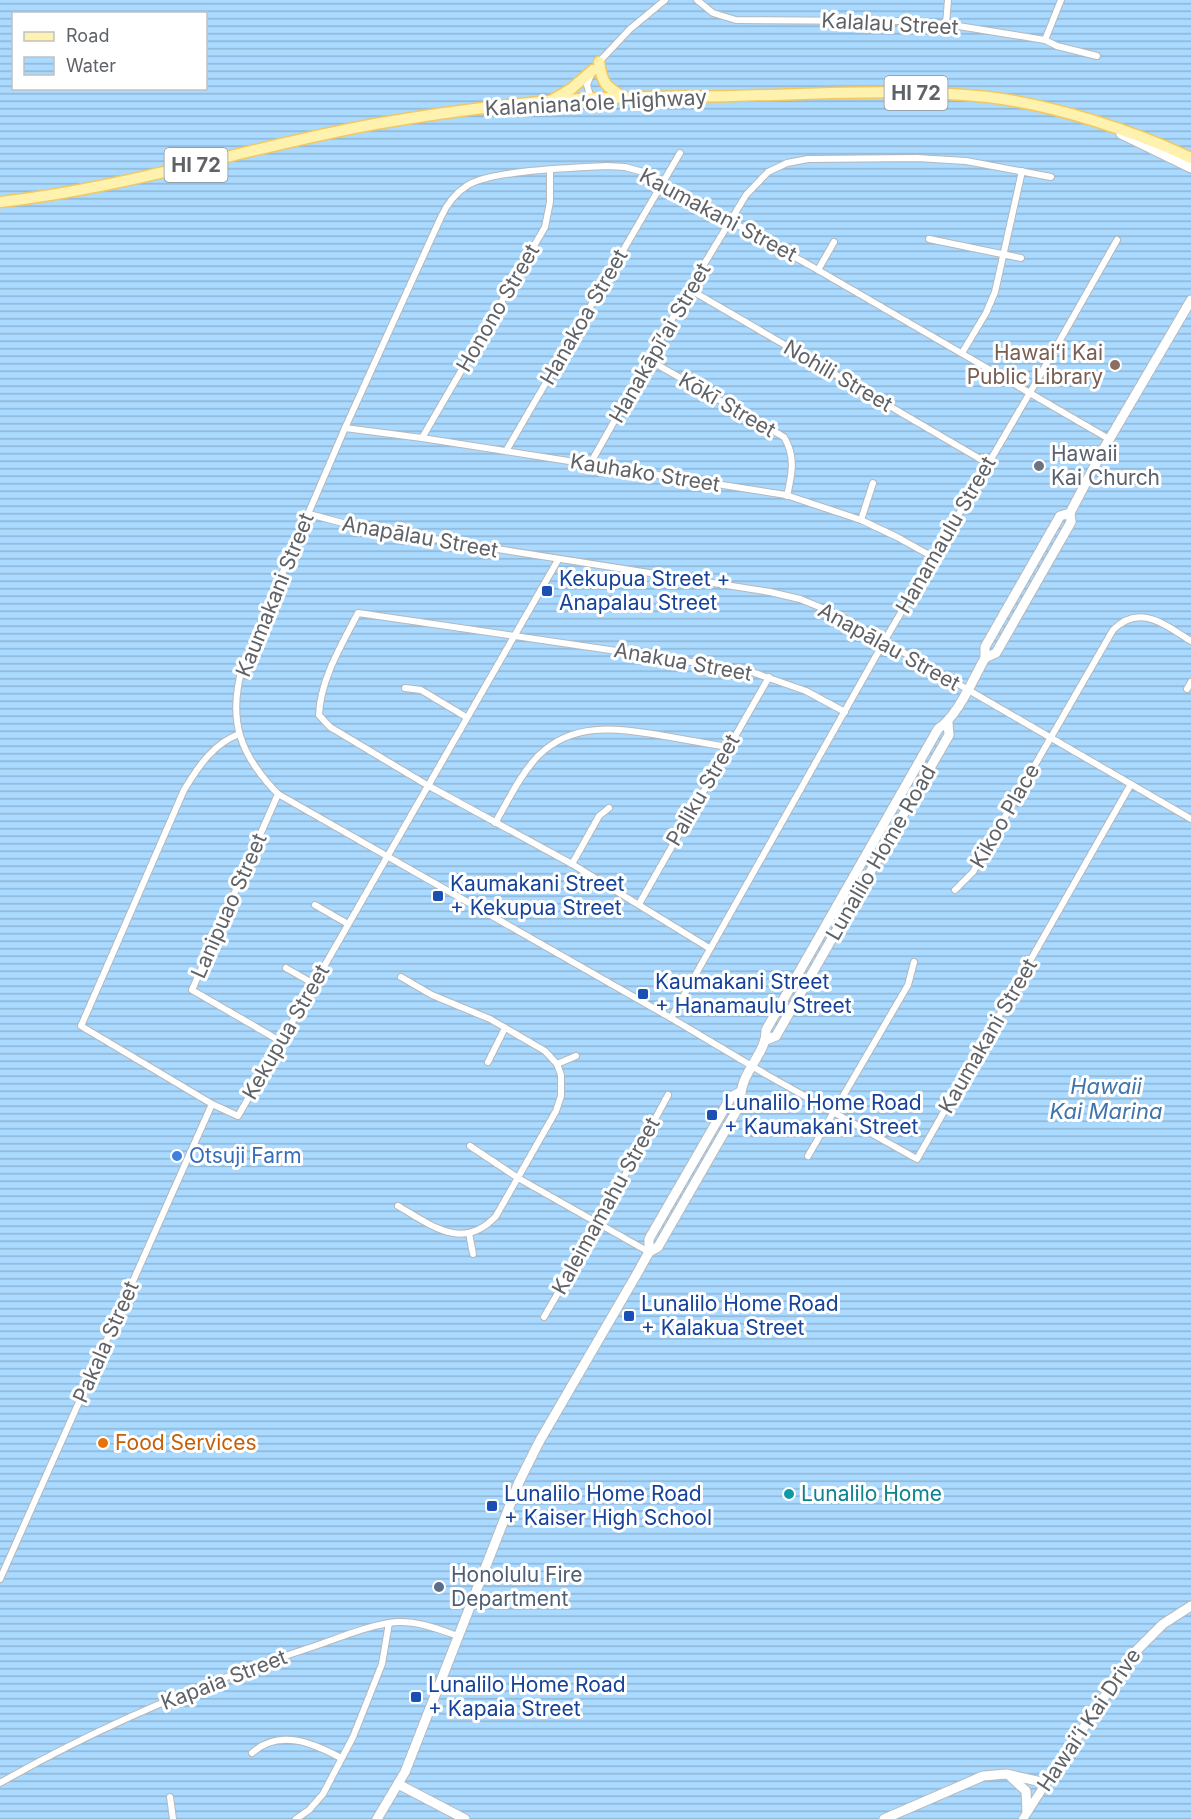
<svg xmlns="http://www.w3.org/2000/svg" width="1191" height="1819" font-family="Inter,sans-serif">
	<defs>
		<pattern id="water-rules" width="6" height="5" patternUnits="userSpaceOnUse" patternTransform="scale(1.5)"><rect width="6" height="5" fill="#aadaff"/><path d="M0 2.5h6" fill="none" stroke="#8eb4d2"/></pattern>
	</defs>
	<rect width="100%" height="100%" fill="#f1efe8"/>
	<path fill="url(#water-rules)" fill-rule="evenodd" d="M0,0H1191V1819H0ZM14,14H206V88H14Z"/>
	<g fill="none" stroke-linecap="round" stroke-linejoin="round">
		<defs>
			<g id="minor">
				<polyline points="697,0 713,13 736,20 899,21 946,24 1045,40 1057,46 1097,56"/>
				<polyline points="946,24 948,0"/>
				<polyline points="1045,40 1061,0"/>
				<polyline points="598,63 630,29 665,0"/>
				<polyline points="591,74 587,85 591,99"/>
				<polyline points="929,239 1021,258"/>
				<polyline points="818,270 834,242"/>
				<polyline points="689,289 987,463"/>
				<polyline points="962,353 986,313 995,292 1022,171"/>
				<path d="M649,360L784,437C796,457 792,474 787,496"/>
				<polyline points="345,428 422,438 786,495 861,520 897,537 933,557"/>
				<polyline points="422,438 545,227 550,202 550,170"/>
				<path d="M1109,439L818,270L643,172L625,167L606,166C573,168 494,170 468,185C455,193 447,204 441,217L345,428L243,665C227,719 239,754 278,794L671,1018L767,1075L917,1159L1131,784"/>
				<polyline points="506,451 680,153"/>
				<polyline points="590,464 689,289 746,195 768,172 787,163 808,159 917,158 966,161 1051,177"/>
				<polyline points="309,514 358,527 770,592 800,599 839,615 1191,819"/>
				<polyline points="861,520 873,483"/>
				<polyline points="405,688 421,690 466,717"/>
				<polyline points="1187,689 1191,682"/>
				<path d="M239,734C213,744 198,767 184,790L81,1026L212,1104L238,1116L558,560"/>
				<polyline points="278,794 192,990 280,1041"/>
				<path d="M495,823C508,801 520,775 538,756C572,722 615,728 659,735C682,739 704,743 727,747"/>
				<polyline points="572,864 599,816 609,808"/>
				<path d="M955,890L973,872L1113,630C1140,603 1165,625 1191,641"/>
				<polyline points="639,904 769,677"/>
				<polyline points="315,905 348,924"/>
				<path d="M709,948L572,864L427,785L330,727L319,715C320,680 342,644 358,613L746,670L806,691L845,712"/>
				<polyline points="286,968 314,984"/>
				<polyline points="671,1018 889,633 1035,384 1117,240"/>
				<polyline points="488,1062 505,1028"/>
				<polyline points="557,1064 576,1056"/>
				<polyline points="470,1146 518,1178 649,1252"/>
				<polyline points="808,1156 908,985 914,962"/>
				<path d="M398,1206C431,1225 463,1252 496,1216L556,1111L561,1096V1075L557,1064L545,1051L490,1019L432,995L401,977"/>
				<polyline points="469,1233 473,1254"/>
				<polyline points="544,1317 603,1216 668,1095"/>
				<polyline points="0,1579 212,1104"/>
				<path d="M252,1753C279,1728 313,1743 341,1758"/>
				<path d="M0,1783C98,1727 202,1683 309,1648C334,1640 371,1624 397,1622C418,1621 438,1629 458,1636"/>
				<polyline points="170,1797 173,1819"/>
				<polyline points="296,1819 309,1810 323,1794 353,1737 382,1664 389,1623"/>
			</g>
			<polyline id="tertiary" points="1023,1819 1046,1783"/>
			<g id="secondary">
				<polyline points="1121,134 1191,168"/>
				<polyline points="985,658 996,653 1071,522 1070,513 1103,450 1191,300"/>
				<polyline points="766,1040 776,1036 949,735 948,723"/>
				<path d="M649,1252L658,1247L741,1103C737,1074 767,1055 766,1030L938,729C958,716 973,679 985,658V647L1060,516L1070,513"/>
				<polyline points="1011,1777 1026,1791 1027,1812"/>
				<polyline points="398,1784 465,1819"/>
				<polyline points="377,1819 405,1772 519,1482 539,1442 638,1272 649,1252 649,1239 731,1097 740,1092"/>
				<polyline points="884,1819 983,1776 1006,1774 1046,1783 1134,1653 1163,1624 1191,1606"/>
			</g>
			<g id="primary">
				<path d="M599,62C602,84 606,87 625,98"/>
				<polyline points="552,100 571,89 593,70"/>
				<path d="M0,202C127,188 249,147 375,124C433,114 492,106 550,101C610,96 672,97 732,96C817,94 903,88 988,97C1053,105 1132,130 1191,158"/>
			</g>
		</defs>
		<use href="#minor" stroke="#b5b8bc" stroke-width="8"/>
		<use href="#tertiary" stroke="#b5b8bc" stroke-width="10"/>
		<use href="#secondary" stroke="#b6babf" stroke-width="11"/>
		<use href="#primary" stroke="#f2c960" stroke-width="13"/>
		<use href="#minor" stroke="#fff" stroke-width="6"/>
		<use href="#tertiary" stroke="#fff" stroke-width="8"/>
		<use href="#secondary" stroke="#fff" stroke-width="9"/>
		<use href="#primary" stroke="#fff2af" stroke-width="10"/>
	</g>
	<circle fill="#8d6e63" stroke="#fff" stroke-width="2" cx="1115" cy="365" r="6"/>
	<circle fill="#6b7280" stroke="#fff" stroke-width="2" cx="1039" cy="466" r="6"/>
	<g fill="#1a4fb4" stroke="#fff" stroke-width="2">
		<rect x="541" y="585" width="12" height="12" rx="3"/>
		<rect x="432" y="890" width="12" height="12" rx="3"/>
		<rect x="637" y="988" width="12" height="12" rx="3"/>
		<rect x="706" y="1109" width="12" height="12" rx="3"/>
		<rect x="623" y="1310" width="12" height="12" rx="3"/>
		<rect x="486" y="1500" width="12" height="12" rx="3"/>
		<rect x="410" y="1691" width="12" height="12" rx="3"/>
	</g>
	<circle fill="#3f7fe0" stroke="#fff" stroke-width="2" cx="177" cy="1156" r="6"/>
	<circle fill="#e8710a" stroke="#fff" stroke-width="2" cx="103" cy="1443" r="6"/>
	<circle fill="#0f9aa8" stroke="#fff" stroke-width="2" cx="789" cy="1494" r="6"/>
	<circle fill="#5c6f8a" stroke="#fff" stroke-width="2" cx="439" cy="1587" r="6"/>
	<g text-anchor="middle" stroke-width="6" stroke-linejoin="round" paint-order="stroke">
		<g fill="#fff" stroke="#8f9295" stroke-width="1.5">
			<rect x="884.5" y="76" width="63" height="34" rx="4.5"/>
			<rect x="164.5" y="148" width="63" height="34" rx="4.5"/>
		</g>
		<g font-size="20" font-weight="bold" fill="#5f6368">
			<text x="916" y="100">HI 72</text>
			<text x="196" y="172">HI 72</text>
		</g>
		<g font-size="21" fill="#5f6368" stroke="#fff">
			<text transform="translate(890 24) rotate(3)" y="7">Kalalau Street</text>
			<text transform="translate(596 103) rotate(-3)" y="7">Kalaniana’ole Highway</text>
			<text transform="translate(718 215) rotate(28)" y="7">Kaumakani Street</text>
			<text transform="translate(498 308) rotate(-60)" y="7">Honono Street</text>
			<text transform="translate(584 317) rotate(-60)" y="7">Hanakoa Street</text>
			<text transform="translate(660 343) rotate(-60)" y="7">Hanakāpī‘ai Street</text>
			<text transform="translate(838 376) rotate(30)" y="7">Nohili Street</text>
			<text transform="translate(727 405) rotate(30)" y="7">Kōkī Street</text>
			<text transform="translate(645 473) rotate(9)" y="7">Kauhako Street</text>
			<text transform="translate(946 535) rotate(-60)" y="7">Hanamaulu Street</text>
			<text transform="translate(420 537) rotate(10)" y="7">Anapālau Street</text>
			<text transform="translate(275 595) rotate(-68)" y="7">Kaumakani Street</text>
			<text transform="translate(889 647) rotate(29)" y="7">Anapālau Street</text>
			<text transform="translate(683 662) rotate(10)" y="7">Anakua Street</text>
			<text transform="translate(703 790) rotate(-60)" y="7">Paliku Street</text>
			<text transform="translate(1005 816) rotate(-60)" y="7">Kikoo Place</text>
			<text transform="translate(881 853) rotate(-60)" y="7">Lunalilo Home Road</text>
			<text transform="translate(229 906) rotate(-66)" y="7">Lanipuao Street</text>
			<text transform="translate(286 1032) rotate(-60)" y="7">Kekupua Street</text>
			<text transform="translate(988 1036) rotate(-60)" y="7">Kaumakani Street</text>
			<text transform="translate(606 1206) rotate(-61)" y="7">Kaleimamahu Street</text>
			<text transform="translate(106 1342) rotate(-66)" y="7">Pakala Street</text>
			<text transform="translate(224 1680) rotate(-21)" y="7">Kapaia Street</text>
			<text transform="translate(1089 1720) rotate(-56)" y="7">Hawai’i Kai Drive</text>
		</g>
		<g font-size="21" fill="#785e54" stroke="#fff" text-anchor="end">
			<text x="1103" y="360">Hawaiʻi Kai<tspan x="1103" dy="24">Public Library</tspan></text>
		</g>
		<g font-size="21" fill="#5b616d" stroke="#fff" text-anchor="start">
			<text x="1051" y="461">Hawaii<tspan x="1051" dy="24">Kai Church</tspan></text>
		</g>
		<g font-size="21" fill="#164399" stroke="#fff" text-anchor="start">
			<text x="559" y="586">Kekupua Street +<tspan x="559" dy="24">Anapalau Street</tspan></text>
			<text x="450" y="891">Kaumakani Street<tspan x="450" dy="24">+ Kekupua Street</tspan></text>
			<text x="655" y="989">Kaumakani Street<tspan x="655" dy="24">+ Hanamaulu Street</tspan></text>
			<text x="724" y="1110">Lunalilo Home Road<tspan x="724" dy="24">+ Kaumakani Street</tspan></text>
			<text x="641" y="1311">Lunalilo Home Road<tspan x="641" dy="24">+ Kalakua Street</tspan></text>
			<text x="504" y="1501">Lunalilo Home Road<tspan x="504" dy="24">+ Kaiser High School</tspan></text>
			<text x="428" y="1692">Lunalilo Home Road<tspan x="428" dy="24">+ Kapaia Street</tspan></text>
		</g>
		<g font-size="21" fill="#366cbe" stroke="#fff" text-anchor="start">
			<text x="189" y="1163">Otsuji Farm</text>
		</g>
		<g font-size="21" fill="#c56008" stroke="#fff" text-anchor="start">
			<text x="115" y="1450">Food Services</text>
		</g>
		<g font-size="21" fill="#0d838f" stroke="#fff" text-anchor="start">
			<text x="801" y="1501">Lunalilo Home</text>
		</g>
		<g font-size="21" fill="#4e5e75" stroke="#fff" text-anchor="start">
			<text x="451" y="1582">Honolulu Fire<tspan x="451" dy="24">Department</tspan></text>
		</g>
		<g font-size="22" font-style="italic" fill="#4174aa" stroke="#fff">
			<text x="1106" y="1094">Hawaii<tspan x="1106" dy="25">Kai Marina</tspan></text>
		</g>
	</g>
	<rect x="12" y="12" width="195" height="78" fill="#ffffff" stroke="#bfc1c3" stroke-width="1.5"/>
	<rect x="24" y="32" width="30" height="9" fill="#fff2af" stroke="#bfc1c3" stroke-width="1.5"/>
	<text x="66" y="42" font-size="18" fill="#5f6368">Road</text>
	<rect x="24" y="57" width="30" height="18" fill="url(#water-rules)" stroke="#bfc1c3" stroke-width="1.5"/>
	<text x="66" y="72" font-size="18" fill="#5f6368">Water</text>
</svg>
